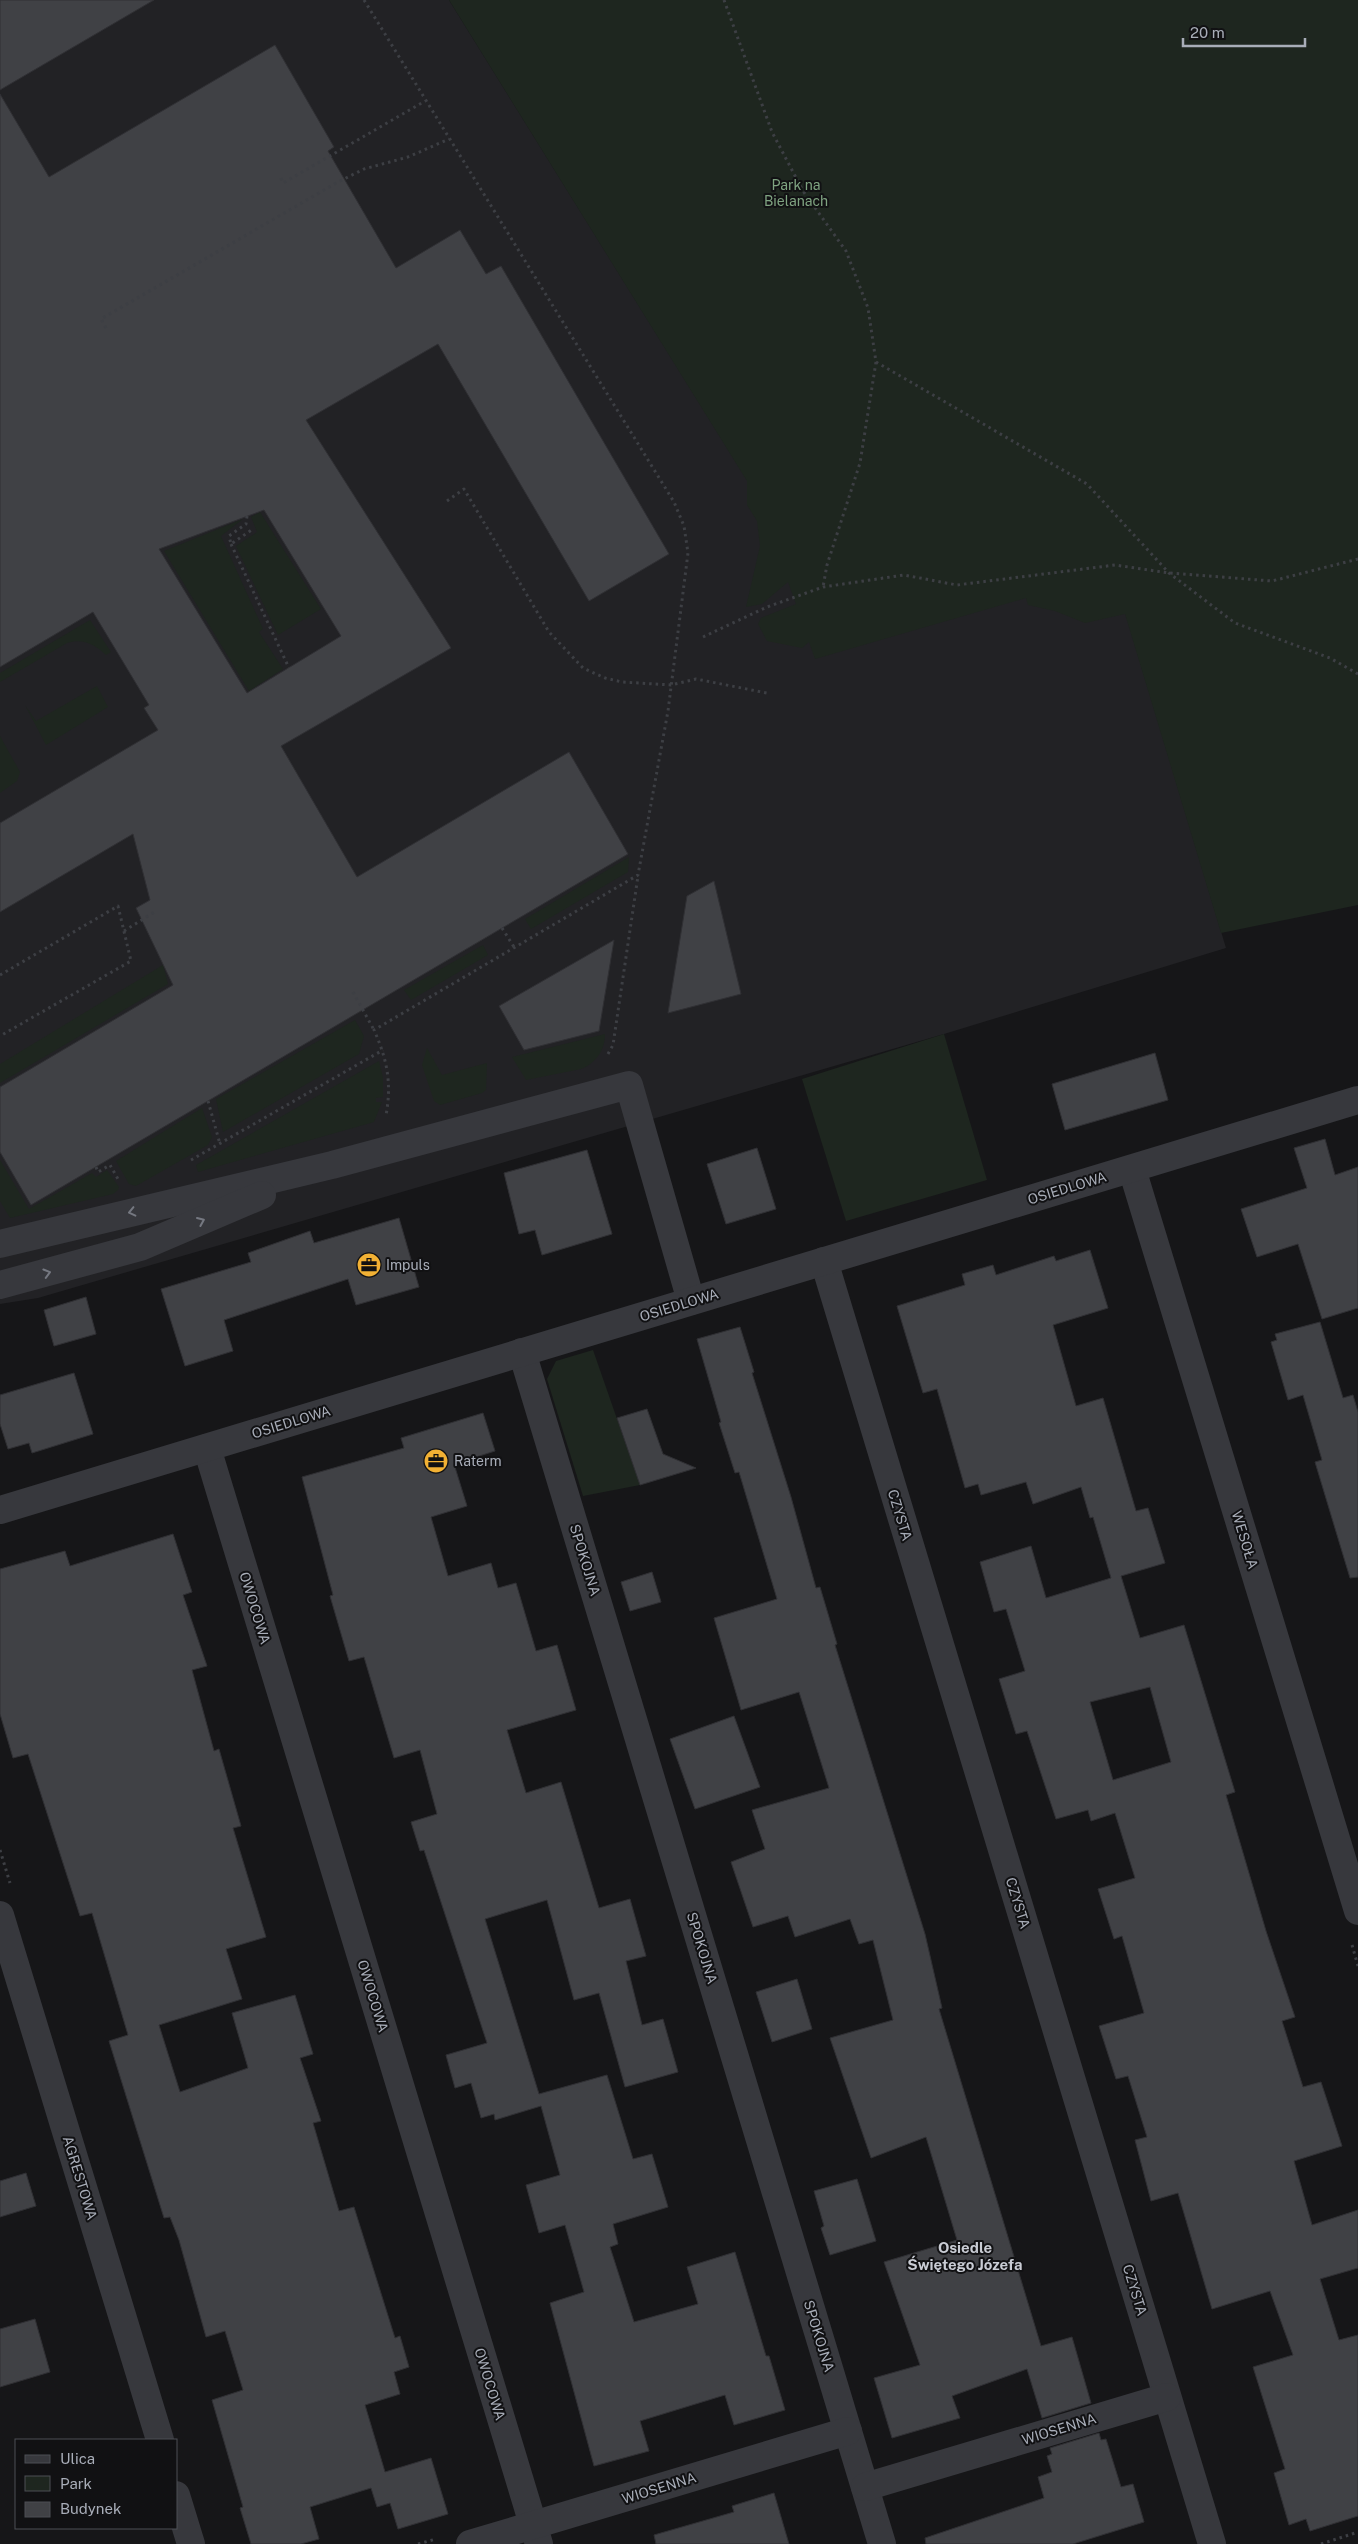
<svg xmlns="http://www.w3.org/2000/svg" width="1358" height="2544" font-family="'Public Sans',sans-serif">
	<rect width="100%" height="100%" fill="#161618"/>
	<polygon fill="#222225" points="0,0 449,0 762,504 1113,572 1226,948 944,1034 38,1298 0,1304"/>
	<g fill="#1e261f">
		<polygon points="449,0 1358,0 1358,905 1221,933 1125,614 1085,623 1055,611 1028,605 1026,598 815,659 809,642 802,648 767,641 758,624 761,618 796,604 788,582 762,604 746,607 760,546 757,521 747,505 747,481"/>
		<polygon points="260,512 321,609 278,635 236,546 257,532 251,517"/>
		<polygon points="243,519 221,536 263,629 259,632 283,669 249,691 164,551"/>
		<path d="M90,620L111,652L106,655C94,644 83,638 67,643L0,682V673Z"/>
		<polygon points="97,686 108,707 46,745 25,705 36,721"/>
		<polygon points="0,736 20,772 17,781 0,793"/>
		<polygon points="629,857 628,872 531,929 525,919"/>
		<polygon points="483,945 488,955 411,1000 404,990"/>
		<polygon points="163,965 168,984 0,1083 0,1064"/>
		<polygon points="355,1020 364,1036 359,1054 223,1132 216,1099"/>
		<path d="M605,1034C605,1050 596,1063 581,1069L526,1080L512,1057Z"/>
		<polygon points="944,1034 987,1180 846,1221 802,1079"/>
		<polygon points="427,1048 442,1075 487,1063 486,1090 482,1093 440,1105 434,1101 422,1065"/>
		<polygon points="379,1061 383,1078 383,1097 376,1098 376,1102 382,1102 374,1122 198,1172 196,1165"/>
		<polygon points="202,1108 212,1137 208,1145 136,1186 129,1184 116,1161"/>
		<polygon points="0,1160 29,1209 92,1173 96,1177 107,1170 119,1187 118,1190 113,1194 10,1218 0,1201"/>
		<polygon points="593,1350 640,1485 583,1496 547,1379 556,1361"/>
	</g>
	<g fill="#404145" stroke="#303034" fill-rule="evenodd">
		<polygon points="0,0 154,0 0,90"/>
		<path d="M275,45L334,147L328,151L396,268L460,230L486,274L501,266L669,554L589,601L438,344L306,420L451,648L281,746L357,877L569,752L628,854L31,1205L0,1152V1087L173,985L136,908L150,900L133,834L0,912V823L158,730L144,708L149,705L93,612L0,667V94L49,177ZM264,510L341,636L247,693L159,549Z"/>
		<polygon points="714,881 741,994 668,1013 687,896"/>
		<polygon points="614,940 599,1031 524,1050 499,1006"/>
		<polygon points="1155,1053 1168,1100 1065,1130 1052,1084"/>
		<polygon points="1325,1139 1335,1175 1358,1167 1358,1308 1322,1319 1298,1244 1257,1257 1241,1209 1307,1188 1294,1148"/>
		<polygon points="757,1148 776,1209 726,1224 707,1164"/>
		<polygon points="587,1150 612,1234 542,1255 535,1230 519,1234 504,1173"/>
		<polygon points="399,1218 419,1287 356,1305 348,1279 224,1320 233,1351 185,1366 161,1289 251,1262 248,1253 310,1231 314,1243"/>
		<path d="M1090,1250L1108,1308L1053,1325L1076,1406L1103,1398L1136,1511L1148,1508L1165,1563L1121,1576L1140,1638L1184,1625L1235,1792L1226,1795L1266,1931L1295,2017L1282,2021L1303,2087L1321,2082L1342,2146L1294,2161L1312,2225L1358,2210V2268L1320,2279L1339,2340L1358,2335V2516L1310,2531L1306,2519L1289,2525L1274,2473L1285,2469L1253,2367L1293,2355L1270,2291L1212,2309L1178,2193L1151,2201L1135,2140L1147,2137L1128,2076L1116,2079L1099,2026L1144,2013L1122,1936L1114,1939L1098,1889L1135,1878L1115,1813L1091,1821L1088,1810L1056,1819L1027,1731L1016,1734L999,1679L1025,1671L1006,1609L994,1612L980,1562L1031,1546L1046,1598L1111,1578L1093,1517L1090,1518L1081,1487L1033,1504L1026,1482L981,1495L978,1484L965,1488L937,1389L923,1393L897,1306L965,1285L962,1274L993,1265L996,1275L1054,1256L1056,1261ZM1150,1687L1171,1762L1113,1780L1090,1702Z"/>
		<polygon points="86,1297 96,1334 54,1346 44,1310"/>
		<polygon points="1320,1322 1343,1398 1353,1395 1358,1412 1358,1577 1350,1578 1315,1462 1322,1460 1303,1395 1288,1400 1271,1342 1277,1340 1275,1334"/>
		<polygon points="740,1327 754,1372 752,1373 791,1497 816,1588 820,1587 837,1644 835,1645 925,1934 942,2008 939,2009 1041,2346 1072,2337 1091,2403 1042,2418 1027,2369 952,2396 960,2418 892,2438 874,2378 920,2365 884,2262 957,2240 926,2137 871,2158 830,2038 893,2020 873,1940 859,1944 850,1919 795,1937 788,1916 753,1927 731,1862 765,1849 752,1810 829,1788 799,1692 741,1710 714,1618 777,1599 739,1472 735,1473 719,1423 721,1422 697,1339"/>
		<polygon points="74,1373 93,1434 32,1453 29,1443 8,1449 0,1424 0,1395"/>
		<polygon points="647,1409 663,1454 696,1468 640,1485 617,1418"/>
		<polygon points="483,1413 495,1451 454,1464 467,1506 431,1517 448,1576 491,1563 498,1588 516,1583 536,1651 557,1645 576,1710 507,1730 526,1793 561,1782 599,1908 630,1899 646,1956 626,1961 642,2025 663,2019 678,2072 625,2087 599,1993 574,2000 547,1900 485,1919 539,2094 607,2075 633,2159 652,2154 668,2207 613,2224 618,2244 610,2247 634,2322 698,2304 687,2267 735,2252 766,2356 769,2356 785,2410 734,2425 725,2395 640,2421 649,2451 594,2466 550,2303 584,2292 565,2225 539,2233 526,2185 560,2175 541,2106 495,2120 494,2114 481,2118 471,2083 455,2088 446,2055 487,2043 424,1850 420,1851 411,1822 437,1814 420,1750 394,1758 364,1657 349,1661 330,1596 333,1595 302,1477 404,1448 401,1438"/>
		<polygon points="173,1534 192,1592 183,1595 207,1666 192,1670 214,1751 219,1749 241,1826 233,1828 266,1937 226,1949 242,1999 159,2025 180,2092 248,2068 232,2013 295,1995 313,2054 300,2058 321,2121 313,2123 339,2211 354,2207 395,2338 400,2336 409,2367 394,2372 400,2394 365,2405 385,2472 431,2458 448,2514 398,2529 390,2503 377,2507 371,2488 310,2507 319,2539 301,2544 251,2544 240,2508 243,2507 212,2400 243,2390 225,2331 206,2337 179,2240 170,2217 164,2218 109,2041 128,2035 92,1913 80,1916 28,1754 13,1758 0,1714 0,1569 65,1551 70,1566"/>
		<polygon points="652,1572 661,1602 630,1611 621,1582"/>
		<polygon points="734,1716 760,1787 695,1809 670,1739"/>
		<polygon points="797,1979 812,2029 772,2042 756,1992"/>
		<polygon points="26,2173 36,2206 0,2217 0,2181"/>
		<polygon points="857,2179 876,2241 830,2255 821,2228 824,2226 814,2191"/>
		<polygon points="35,2319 50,2372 0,2387 0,2329"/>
		<polygon points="1099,2433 1101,2440 1106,2439 1121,2487 1133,2484 1144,2522 1073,2544 926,2544 925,2538 1044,2498 1038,2477 1052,2472 1047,2456 1052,2454 1050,2448"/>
		<polygon points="774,2493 789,2544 656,2544 654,2535 734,2512 732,2506"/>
	</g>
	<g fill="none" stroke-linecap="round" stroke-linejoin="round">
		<g stroke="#3d3f44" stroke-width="3" stroke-dasharray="2.5 4" stroke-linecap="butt">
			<path d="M364,0L674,502L684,526L688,553L668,711L638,875L374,1030C387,1059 392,1083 386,1115"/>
			<polyline points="724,0 772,132 803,191 846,251 868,308 876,362 860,463 827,565 823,587"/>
			<polyline points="281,178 283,183 425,101"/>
			<polyline points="106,328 101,319 338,182 364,169 408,157 449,139"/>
			<polyline points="876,362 1087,484 1169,573 1235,623 1330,658 1358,674"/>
			<polyline points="447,501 464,489 549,632 583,668 605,678 622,682 671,685 696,679 767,693"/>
			<polyline points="247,516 246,524 229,536 231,544 253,529"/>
			<polyline points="231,544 289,668"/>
			<polyline points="703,637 767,607 823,587 904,575 957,585 1115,565 1169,573 1272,581 1358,559"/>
			<polyline points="502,928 514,947"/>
			<polyline points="124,931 156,911"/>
			<polyline points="0,975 118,906 131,961 0,1036"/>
			<polyline points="353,992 374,1030"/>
			<polyline points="608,1054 613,1045 638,876"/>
			<polyline points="208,1101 220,1144"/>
			<polyline points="191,1160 383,1050"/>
			<polyline points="96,1167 98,1172 110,1165 118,1179"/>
			<polyline points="0,1850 10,1883"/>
			<polyline points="1352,1945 1358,1966"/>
			<polyline points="418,2544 436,2539"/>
			<polyline points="1321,2544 1358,2532"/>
		</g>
		<g stroke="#37383d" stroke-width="28">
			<polyline points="1132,1169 1358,1911"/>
			<polyline points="0,1244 332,1165 629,1085 691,1301"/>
			<polyline points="824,1261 1212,2544"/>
			<polyline points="0,1285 140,1247 262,1195"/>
			<polyline points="522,1352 882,2544"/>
			<polyline points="207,1448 539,2544"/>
			<polyline points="0,1510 1358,1100"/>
			<polyline points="0,1915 160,2440"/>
			<polyline points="865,2487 1167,2397"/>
			<polyline points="176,2495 191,2544"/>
			<polyline points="470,2544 848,2431"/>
		</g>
	</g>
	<defs><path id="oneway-chevron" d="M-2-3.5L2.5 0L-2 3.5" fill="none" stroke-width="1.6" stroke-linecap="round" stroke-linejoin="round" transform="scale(1.25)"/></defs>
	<g stroke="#757881">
		<use href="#oneway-chevron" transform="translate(132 1212) rotate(167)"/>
		<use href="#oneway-chevron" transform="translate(201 1221) rotate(-23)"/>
		<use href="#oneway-chevron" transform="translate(47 1273) rotate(-16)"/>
	</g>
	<defs>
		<symbol id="office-disc" viewBox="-11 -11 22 22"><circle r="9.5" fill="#f2b134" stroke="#111113"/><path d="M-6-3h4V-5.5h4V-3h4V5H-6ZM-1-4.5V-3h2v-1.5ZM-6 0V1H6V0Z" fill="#111"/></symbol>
	</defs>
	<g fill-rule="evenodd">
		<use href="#office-disc" x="355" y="1251" width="28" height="28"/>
		<use href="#office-disc" x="422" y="1447" width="28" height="28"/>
	</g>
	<g text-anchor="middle" stroke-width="4" stroke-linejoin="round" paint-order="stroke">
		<g font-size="14" fill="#7fa381" stroke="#111113">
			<text x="796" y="190">Park na<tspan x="796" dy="16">Bielanach</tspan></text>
		</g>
		<g font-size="14" fill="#a8adb8" stroke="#111113">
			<text transform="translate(1067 1188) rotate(-17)" y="5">OSIEDLOWA</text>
			<text transform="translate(679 1305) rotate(-17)" y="5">OSIEDLOWA</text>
			<text transform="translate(291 1422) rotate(-17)" y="5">OSIEDLOWA</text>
			<text transform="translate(900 1515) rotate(73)" y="5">CZYSTA</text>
			<text transform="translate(1245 1540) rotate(73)" y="5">WESOŁA</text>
			<text transform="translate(585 1560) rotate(73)" y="5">SPOKOJNA</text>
			<text transform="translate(255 1608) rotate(73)" y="5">OWOCOWA</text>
			<text transform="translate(1018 1903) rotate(73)" y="5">CZYSTA</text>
			<text transform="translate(702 1948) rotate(73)" y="5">SPOKOJNA</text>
			<text transform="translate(373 1996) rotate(73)" y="5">OWOCOWA</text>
			<text transform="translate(80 2178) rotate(73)" y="5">AGRESTOWA</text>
			<text transform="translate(1135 2290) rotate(73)" y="5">CZYSTA</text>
			<text transform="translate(819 2336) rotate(73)" y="5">SPOKOJNA</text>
			<text transform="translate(490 2384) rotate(73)" y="5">OWOCOWA</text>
			<text transform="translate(1059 2429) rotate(-17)" y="5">WIOSENNA</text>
			<text transform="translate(659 2488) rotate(-17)" y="5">WIOSENNA</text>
		</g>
		<g font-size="14" fill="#a8adb8" stroke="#111113" text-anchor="start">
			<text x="386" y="1270">Impuls</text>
			<text x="454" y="1466">Raterm</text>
		</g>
		<g font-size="15" font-weight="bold" fill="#c9ccd4" stroke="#111113">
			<text x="965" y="2253">Osiedle<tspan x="965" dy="17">Świętego Józefa</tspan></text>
		</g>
	</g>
	<rect x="15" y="2439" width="162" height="90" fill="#111113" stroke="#4d4f55"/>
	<rect x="25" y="2455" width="25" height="8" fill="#37383d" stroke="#4d4f55"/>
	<text x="60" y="2464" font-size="15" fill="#a8adb8">Ulica</text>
	<rect x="25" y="2476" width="25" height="15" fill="#1e261f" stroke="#4d4f55"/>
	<text x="60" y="2489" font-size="15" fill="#a8adb8">Park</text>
	<rect x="25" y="2502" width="25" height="15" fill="#404145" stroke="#4d4f55"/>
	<text x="60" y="2514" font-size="15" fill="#a8adb8">Budynek</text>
	<path d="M1183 38v8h122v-8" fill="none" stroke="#a8adb8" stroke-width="2.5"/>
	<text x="1190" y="38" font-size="15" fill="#a8adb8" stroke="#111113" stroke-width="4" paint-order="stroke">20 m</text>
</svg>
